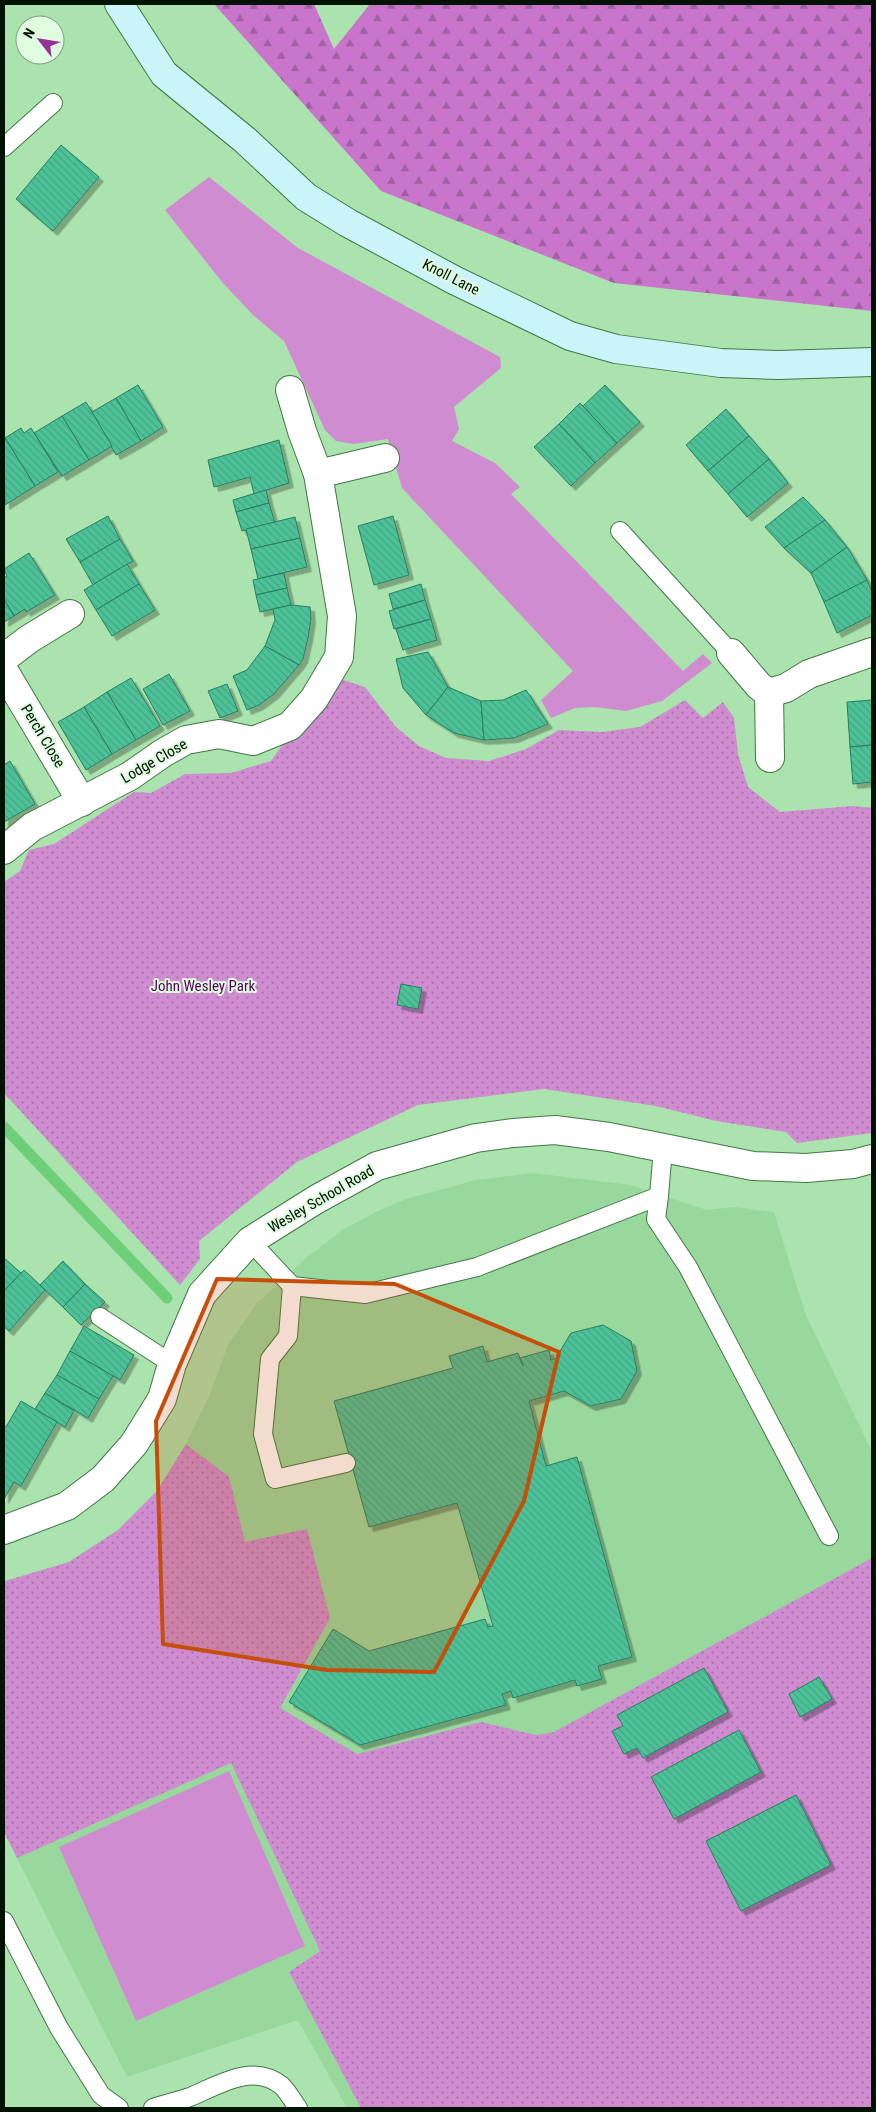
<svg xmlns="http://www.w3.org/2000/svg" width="876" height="2112" font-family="'Roboto Condensed',sans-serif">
	<defs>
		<pattern id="forest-firs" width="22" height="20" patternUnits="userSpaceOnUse" patternTransform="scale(1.25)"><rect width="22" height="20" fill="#c975cb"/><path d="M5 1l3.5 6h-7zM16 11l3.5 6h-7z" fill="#a15fa3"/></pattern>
		<pattern id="park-dots" width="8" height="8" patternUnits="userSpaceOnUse" patternTransform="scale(1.25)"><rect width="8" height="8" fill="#cf8cd0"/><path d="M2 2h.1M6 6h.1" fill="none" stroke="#a671a7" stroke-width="1.8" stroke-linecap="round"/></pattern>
		<pattern id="building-back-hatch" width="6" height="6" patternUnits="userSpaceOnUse" patternTransform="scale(1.25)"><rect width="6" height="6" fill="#4dc298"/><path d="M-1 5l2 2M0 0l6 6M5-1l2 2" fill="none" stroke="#41a681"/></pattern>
		<filter id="shadow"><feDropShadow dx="4.5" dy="4.5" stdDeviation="0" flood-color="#0004"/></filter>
	</defs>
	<rect width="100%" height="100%" fill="#aae3ad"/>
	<polygon fill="#99d89d" points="533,1173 631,1185 707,1210 734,1207 774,1212 805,1313 872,1452 872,2108 347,2108 298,2020 127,2077 4,1832 4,1587 5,1581 69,1562 118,1530 157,1491 186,1444 210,1394 229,1343 257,1303 306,1258 344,1229 376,1212 406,1199 476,1180"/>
	<g fill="#cf8cd0">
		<polygon points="209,177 298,248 500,357 501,368 454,407 459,429 452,441 495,463 520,487 511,494 683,671 703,654 712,663 662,701 626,711 595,707 575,708 551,718 541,700 573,671 402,488 388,439 354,444 336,441 325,430 284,341 253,315 222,282 165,210"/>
		<polygon points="229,1771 305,1946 136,2021 59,1847"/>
	</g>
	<polygon fill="url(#forest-firs)" points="214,4 314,4 334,49 370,4 872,4 872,311 614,283 381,191"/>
	<g fill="url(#park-dots)">
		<polygon points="337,678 365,687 396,727 419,746 446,758 489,761 526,749 559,730 602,732 640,727 685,700 703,718 723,702 734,718 738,754 748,787 780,812 853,806 872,808 872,1133 797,1143 786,1132 716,1121 656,1106 544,1089 418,1105 297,1162 199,1241 200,1259 180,1285 4,1093 4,882 20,871 29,850 54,844 134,792 151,793 185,774 231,773 271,761 288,737"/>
		<polygon points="186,1444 229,1477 245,1542 307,1529 330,1618 280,1708 357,1754 481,1722 536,1735 554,1732 872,1558 872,2108 361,2108 289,1972 320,1951 231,1763 17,1858 4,1832 4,1587 5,1581 69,1562 118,1530 157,1491"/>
	</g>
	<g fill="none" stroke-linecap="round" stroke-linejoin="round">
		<polyline stroke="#6ecf78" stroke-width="11" points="4,1127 167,1298"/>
	</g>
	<g fill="url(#building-back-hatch)" stroke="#287e60" filter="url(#shadow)">
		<polygon points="61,145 99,177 53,231 16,199"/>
		<polygon points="138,385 163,427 141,441 116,398"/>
		<polygon points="605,385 640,422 617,443 583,406"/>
		<polygon points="116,398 141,441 116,455 92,412"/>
		<polygon points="86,402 112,446 89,460 62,416"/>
		<polygon points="580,403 617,443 595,463 559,424"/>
		<polygon points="726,409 749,436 708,471 686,445"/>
		<polygon points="62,416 89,460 62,476 34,433"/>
		<polygon points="559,424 595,463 571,486 534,447"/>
		<polygon points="21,428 24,433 31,428 58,472 35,486 5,438"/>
		<polygon points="749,436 769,459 728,494 708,471"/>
		<polygon points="5,438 35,486 5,505 4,439"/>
		<polygon points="279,440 289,483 254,494 250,477 214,487 208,460"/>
		<polygon points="769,459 788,483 747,517 728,494"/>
		<polygon points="266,490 269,503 236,512 233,500"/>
		<polygon points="803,497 825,520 784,548 765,527"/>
		<polygon points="269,503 275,523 242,531 236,512"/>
		<polygon points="108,516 120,539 80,562 66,539"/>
		<polygon points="393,516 409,575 374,585 358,526"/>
		<polygon points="295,517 300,538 251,549 246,529"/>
		<polygon points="825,520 847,547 811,573 784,548"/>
		<polygon points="300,538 307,567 258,579 251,549"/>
		<polygon points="120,539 133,561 93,585 80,562"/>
		<polygon points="847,547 867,580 824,602 811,573"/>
		<polygon points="29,553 55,595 26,612 25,609 14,616 4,599 4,578 7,576 4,569"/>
		<polygon points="127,564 139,584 96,610 84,590"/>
		<polygon points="284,573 287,588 256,595 253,580"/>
		<polygon points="867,580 872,592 872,615 837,633 824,602"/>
		<polygon points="139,584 155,610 112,636 96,610"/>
		<polygon points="421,584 425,600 393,609 389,594"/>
		<polygon points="287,588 291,605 260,612 256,595"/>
		<polygon points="4,599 14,616 4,622"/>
		<polygon points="425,600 431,619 394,629 389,611"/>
		<polygon points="291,605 310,607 311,619 308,638 303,659 299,665 265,646 275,620 273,609"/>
		<polygon points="431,619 437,640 403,650 396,629"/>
		<polygon points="265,646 299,665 274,694 259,705 247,710 233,676 247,670"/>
		<polygon points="428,652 448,687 426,715 403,688 396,659"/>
		<polygon points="169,674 190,711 163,725 143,689"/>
		<polygon points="131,678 160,726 136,740 107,692"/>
		<polygon points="227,684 238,711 220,718 208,691"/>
		<polygon points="448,687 481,701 484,740 454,733 426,715"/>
		<polygon points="526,690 548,724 514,738 484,740 481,701 503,700"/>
		<polygon points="107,692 136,740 112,754 84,707"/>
		<polygon points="872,700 872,745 850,747 847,702"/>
		<polygon points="84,707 112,754 86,770 58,722"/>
		<polygon points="872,745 872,782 853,784 850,747"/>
		<polygon points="10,761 35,804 4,822 4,765"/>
		<polygon points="401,984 422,988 418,1009 397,1005"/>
		<polygon points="4,1258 21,1273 4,1291"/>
		<polygon points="63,1261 85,1284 63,1307 40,1285"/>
		<polygon points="24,1270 45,1290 9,1331 4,1327 4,1291"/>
		<polygon points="85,1284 105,1302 81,1325 63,1307"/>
		<polygon points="603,1325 631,1341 637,1371 621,1399 591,1406 564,1391 529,1401 546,1466 577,1457 632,1657 598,1666 602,1679 577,1686 575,1680 513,1698 511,1691 502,1694 506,1705 360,1745 289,1702 333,1629 369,1651 485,1619 488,1627 493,1626 457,1503 369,1527 334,1401 453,1368 449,1356 483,1346 487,1362 518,1353 523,1366 520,1358 549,1350 551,1360 556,1358 571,1333"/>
		<polygon points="84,1326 134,1355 120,1380 70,1351"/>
		<polygon points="70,1351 113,1376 99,1399 57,1375"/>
		<polygon points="57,1375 99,1399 88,1418 45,1393"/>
		<polygon points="45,1393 74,1411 65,1427 35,1409"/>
		<polygon points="21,1401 57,1422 21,1486 14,1482 4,1499 4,1426 6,1427"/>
		<polygon points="704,1668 728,1712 643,1758 637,1748 624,1754 612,1731 623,1726 617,1715"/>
		<polygon points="819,1677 832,1699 800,1717 789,1694"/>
		<polygon points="739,1730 761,1772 674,1819 651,1777"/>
		<polygon points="796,1795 831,1865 741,1911 706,1841"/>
	</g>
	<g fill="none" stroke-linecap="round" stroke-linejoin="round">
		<defs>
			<g id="lane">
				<polyline points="4,147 53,103"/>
				<polyline points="620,531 731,653"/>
				<polyline points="659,1196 656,1219 688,1267 829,1536"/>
				<polyline points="250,1241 292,1286 365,1294 477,1267 659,1196 663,1148"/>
				<polyline points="292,1286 288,1336 270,1359 263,1434 275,1479 346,1463"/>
				<polyline points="100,1317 172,1364"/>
				<polyline points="4,1921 59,2028 101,2095 119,2108"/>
				<path d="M153,2108C165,2104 178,2101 190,2097C219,2085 253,2062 282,2086C288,2092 293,2101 298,2108"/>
			</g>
			<g id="street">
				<polyline points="318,474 385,458"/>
				<polyline points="731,653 759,686 769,693 786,688 809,674 872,652"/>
				<polyline points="4,658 29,639 70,614"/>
				<polyline points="4,671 82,802"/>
				<polyline points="769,693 770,758"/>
				<polyline points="4,850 32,827 130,776 163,753 186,740 219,734 253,741 290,726 314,699 339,657 342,616 318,474 302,431 290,390"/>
				<polyline points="4,1530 67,1506 103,1479 134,1444 162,1399 172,1364 202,1294 250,1241 317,1199 377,1166 476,1138 513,1133 555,1130 609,1137 753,1166 806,1168 853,1164 872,1159"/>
			</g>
			<polyline id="secondary" points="119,4 164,74 245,140 306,197 348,223 454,280 570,336 616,349 721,363 779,365 872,362"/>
		</defs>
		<use href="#lane" stroke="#417746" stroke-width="20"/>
		<use href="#street" stroke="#417746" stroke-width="30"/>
		<use href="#secondary" stroke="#417746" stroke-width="30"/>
		<use href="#lane" stroke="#fff" stroke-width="18"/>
		<use href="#street" stroke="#fff" stroke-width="28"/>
		<use href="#secondary" stroke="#cbf4f8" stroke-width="28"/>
	</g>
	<path fill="#c54e0a" fill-opacity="0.2" stroke="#c54e0a" stroke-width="4" stroke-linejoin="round" d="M217,1279L395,1284L559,1352L524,1501L434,1672L327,1670L163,1644L156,1421Z"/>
	<g text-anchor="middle" stroke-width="4" stroke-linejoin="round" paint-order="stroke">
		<g font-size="15" fill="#001202" stroke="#dffce0">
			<text transform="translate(451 277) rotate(27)" y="5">Knoll Lane</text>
			<text transform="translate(43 736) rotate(59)" y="5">Perch Close</text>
			<text transform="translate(154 761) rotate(-30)" y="5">Lodge Close</text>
			<text transform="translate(321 1199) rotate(-30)" y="5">Wesley School Road</text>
		</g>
		<g font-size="15" fill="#540158" stroke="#dffce0">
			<text x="203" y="991">John Wesley Park</text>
		</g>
	</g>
	<rect width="876" height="2112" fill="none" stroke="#001202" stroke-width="10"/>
	<g transform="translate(40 40) rotate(301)"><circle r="24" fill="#dffce0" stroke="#869e87"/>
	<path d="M0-4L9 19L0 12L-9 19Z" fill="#96339a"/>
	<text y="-8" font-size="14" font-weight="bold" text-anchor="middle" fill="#001202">N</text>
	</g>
</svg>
